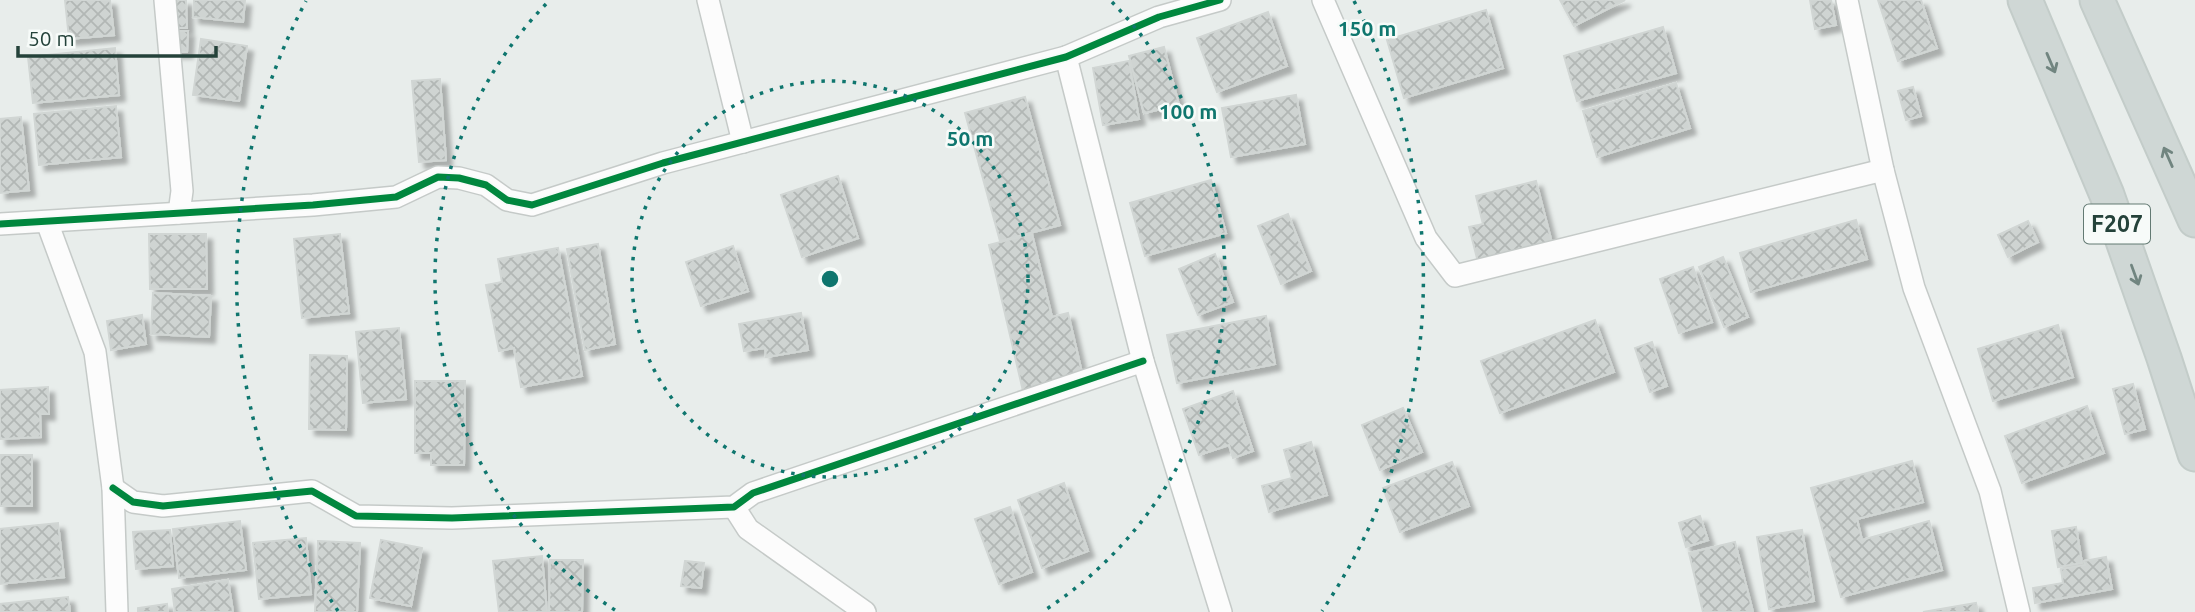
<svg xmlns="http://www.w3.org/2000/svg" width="2195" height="612" font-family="Ubuntu,sans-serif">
	<defs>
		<pattern id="building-cross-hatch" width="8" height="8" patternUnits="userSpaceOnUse" patternTransform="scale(1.75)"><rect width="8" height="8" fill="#cfd4d2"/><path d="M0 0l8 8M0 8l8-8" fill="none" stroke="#b2b7b5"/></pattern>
		<filter id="shadow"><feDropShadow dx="6" dy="6" stdDeviation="2" flood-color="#0004"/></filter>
	</defs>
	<rect width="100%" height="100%" fill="#e8edeb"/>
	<g fill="url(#building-cross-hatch)" stroke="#d1d6d4" stroke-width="2" filter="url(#shadow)">
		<polygon points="65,0 110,0 114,35 69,39"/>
		<polygon points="168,0 186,0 187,28 169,28"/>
		<polygon points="194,0 245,0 243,22 193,17"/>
		<polygon points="1560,0 1625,0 1574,26"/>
		<polygon points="1810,0 1831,0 1836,25 1815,29"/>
		<polygon points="1878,0 1921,0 1937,48 1898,61"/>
		<polygon points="1486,10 1503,68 1404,98 1387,40"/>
		<polygon points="1268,12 1287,66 1217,92 1197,38"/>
		<polygon points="1663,27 1676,73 1577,101 1564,56"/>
		<polygon points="171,31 188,31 187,52 171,52"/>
		<polygon points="201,39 247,46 239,101 193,95"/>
		<polygon points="1164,47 1179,105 1144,113 1129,56"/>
		<polygon points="115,48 119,95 33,103 28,57"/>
		<polygon points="1129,61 1139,119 1103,125 1093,68"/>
		<polygon points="440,79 446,160 419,162 412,81"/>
		<polygon points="1676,83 1690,128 1597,157 1583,111"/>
		<polygon points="1913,87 1921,116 1906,120 1898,91"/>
		<polygon points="1296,95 1305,144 1231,157 1222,108"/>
		<polygon points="1025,97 1060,225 1000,241 965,113"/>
		<polygon points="116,106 121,157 39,165 34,114"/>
		<polygon points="21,117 29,190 0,193 0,119"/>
		<polygon points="838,176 858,238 802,257 781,195"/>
		<polygon points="1211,180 1226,233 1145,256 1130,203"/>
		<polygon points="1536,181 1553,247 1479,266 1469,227 1483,224 1476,196"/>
		<polygon points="1288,214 1311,271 1281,284 1258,226"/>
		<polygon points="1856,220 1867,259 1751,292 1740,253"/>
		<polygon points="2028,221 2038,242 2008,257 1998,235"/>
		<polygon points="149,234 206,234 207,289 150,289"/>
		<polygon points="340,234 349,313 302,318 294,239"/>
		<polygon points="1032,234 1052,317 1068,313 1083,377 1023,391 989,245"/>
		<polygon points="598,244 615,344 585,350 567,249"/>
		<polygon points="733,246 748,291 701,306 686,262"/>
		<polygon points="558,248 582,376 521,387 514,348 499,351 486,285 502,282 498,259"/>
		<polygon points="1215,254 1233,302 1198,315 1179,269"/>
		<polygon points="1723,257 1748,317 1724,327 1699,267"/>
		<polygon points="1693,267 1712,322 1679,333 1660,279"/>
		<polygon points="153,293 211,296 209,337 151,334"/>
		<polygon points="801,313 808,350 766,357 765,348 744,351 739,324"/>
		<polygon points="142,315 146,344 111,350 107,321"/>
		<polygon points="1266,316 1275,364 1177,383 1167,335"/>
		<polygon points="1595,320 1614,372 1500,413 1481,361"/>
		<polygon points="2058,325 2073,377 1993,401 1978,349"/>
		<polygon points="399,328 406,399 363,403 356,332"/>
		<polygon points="1652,342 1667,386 1650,392 1635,348"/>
		<polygon points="310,355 347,356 346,430 309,429"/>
		<polygon points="415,381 465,381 464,465 431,465 431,453 415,453"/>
		<polygon points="2133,384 2145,429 2125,434 2113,389"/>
		<polygon points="48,387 49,414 40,414 41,437 0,439 0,390"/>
		<polygon points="1233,391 1253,451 1233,458 1229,445 1199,455 1183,409"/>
		<polygon points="2087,406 2104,453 2022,483 2005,436"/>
		<polygon points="1403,408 1422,452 1380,470 1362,425"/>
		<polygon points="1311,442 1327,495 1269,512 1262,486 1292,478 1284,450"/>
		<rect x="0" y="455" width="32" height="51"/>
		<polygon points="1912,461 1923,502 1857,519 1862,540 1929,521 1942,570 1841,597 1811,488"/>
		<polygon points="1452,462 1469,506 1400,532 1383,488"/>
		<polygon points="1064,483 1088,551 1042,568 1018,500"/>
		<polygon points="1010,507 1032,572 999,584 975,519"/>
		<polygon points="1700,516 1708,540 1686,547 1679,523"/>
		<polygon points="240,521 246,570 179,578 173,529"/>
		<polygon points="58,523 64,577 0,584 0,529"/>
		<polygon points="2076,527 2082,563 2058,567 2052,531"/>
		<polygon points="170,530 173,566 136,569 133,532"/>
		<polygon points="1802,530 1814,601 1769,609 1757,537"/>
		<polygon points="306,538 311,594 259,599 253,543"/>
		<polygon points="381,540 422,548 411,606 370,598"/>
		<polygon points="318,541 360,543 357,612 315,612"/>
		<polygon points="1735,542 1753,612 1703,612 1689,553"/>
		<polygon points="542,556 547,612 499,612 493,561"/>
		<polygon points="2106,557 2112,589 2035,603 2033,588 2063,583 2061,569 2085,565 2084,561"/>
		<polygon points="550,560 583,560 582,612 549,612"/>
		<polygon points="685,561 704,563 701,588 681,586"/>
		<polygon points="228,580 233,612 175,612 172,589"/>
		<polygon points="68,597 70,612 0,612 0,604"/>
		<polygon points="1976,603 1978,612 1923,612"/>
		<polygon points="167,604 168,612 138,612 138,608"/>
	</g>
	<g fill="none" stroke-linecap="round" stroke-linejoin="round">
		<defs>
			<g id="minor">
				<polyline points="165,0 182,191 179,213"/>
				<polyline points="708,0 743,142"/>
				<polyline points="1323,0 1426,238 1455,276 1883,170"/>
				<polyline points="1847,0 1883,170 1914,288 1990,491 2019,612"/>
				<polyline points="1066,57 1143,361 1221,612"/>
				<polyline points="47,222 95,352 113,488 117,612"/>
				<polyline points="0,224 313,205 396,197 438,177 459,178 486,185 507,200 532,205 663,163 1066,57 1159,17 1220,0"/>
				<polyline points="113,488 133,502 163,506 312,491 356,516 452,518 734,507 753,493 1143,361"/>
				<polyline points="734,507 748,529 865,612"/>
			</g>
			<g id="primary">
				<polyline points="2025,0 2107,195 2164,358 2195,454"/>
				<polyline points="2097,0 2195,220"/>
			</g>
		</defs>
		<use href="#minor" stroke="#c5cac8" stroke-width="24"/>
		<use href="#primary" stroke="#c3ccc9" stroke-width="37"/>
		<use href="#minor" stroke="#fcfcfc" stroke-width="21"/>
		<use href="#primary" stroke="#cfd7d5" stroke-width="33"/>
		<defs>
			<g id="cycleway">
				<polyline points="0,224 313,205 396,197 438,177 459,178 486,185 507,200 532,205 663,163 1066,57 1159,17 1220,0"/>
				<polyline points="113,488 133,502 163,506 312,491 356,516 452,518 734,507 753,493 1143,361"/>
			</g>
		</defs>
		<use href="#cycleway" stroke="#f7fbf9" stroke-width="11"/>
		<use href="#cycleway" stroke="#00873e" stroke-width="7"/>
	</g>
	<defs><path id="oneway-shaft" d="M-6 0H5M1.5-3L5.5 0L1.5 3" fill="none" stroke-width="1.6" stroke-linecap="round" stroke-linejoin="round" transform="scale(1.75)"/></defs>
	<g stroke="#718580">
		<use href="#oneway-shaft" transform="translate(2051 63) rotate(67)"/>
		<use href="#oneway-shaft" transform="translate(2168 157) rotate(-114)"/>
		<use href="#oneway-shaft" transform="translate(2135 275) rotate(70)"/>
	</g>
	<g fill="none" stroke="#0f766e" stroke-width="3.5" stroke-dasharray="3.5 7">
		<circle cx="830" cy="279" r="198"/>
		<path d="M615 610A395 395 0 0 1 548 2M1112 2A395 395 0 0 1 1045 610"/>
		<path d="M338 611A593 593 0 0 1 306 1M1354 1A593 593 0 0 1 1322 611"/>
	</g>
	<g text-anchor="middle" stroke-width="5" stroke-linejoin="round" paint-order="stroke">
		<rect fill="#f7fbf9" stroke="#637a73" stroke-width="2" x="2084" y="204.5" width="66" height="39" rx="5"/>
		<g font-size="23" font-weight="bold" fill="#24423a">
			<text x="2117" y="232">F207</text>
		</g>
	</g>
	<circle cx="830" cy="279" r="10" fill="#0f766e" stroke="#f7fbf9" stroke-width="3.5"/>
	<g font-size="21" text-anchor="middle" font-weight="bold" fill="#0f766e" stroke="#f7fbf9" stroke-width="5" stroke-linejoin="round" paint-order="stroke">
		<text x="1367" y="36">150 m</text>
		<text x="1188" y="119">100 m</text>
		<text x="970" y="146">50 m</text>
	</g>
	<path d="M18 46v10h198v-10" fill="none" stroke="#24423a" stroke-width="3.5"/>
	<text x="28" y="46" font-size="21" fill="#24423a" stroke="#f7fbf9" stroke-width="5" paint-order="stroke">50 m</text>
</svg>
